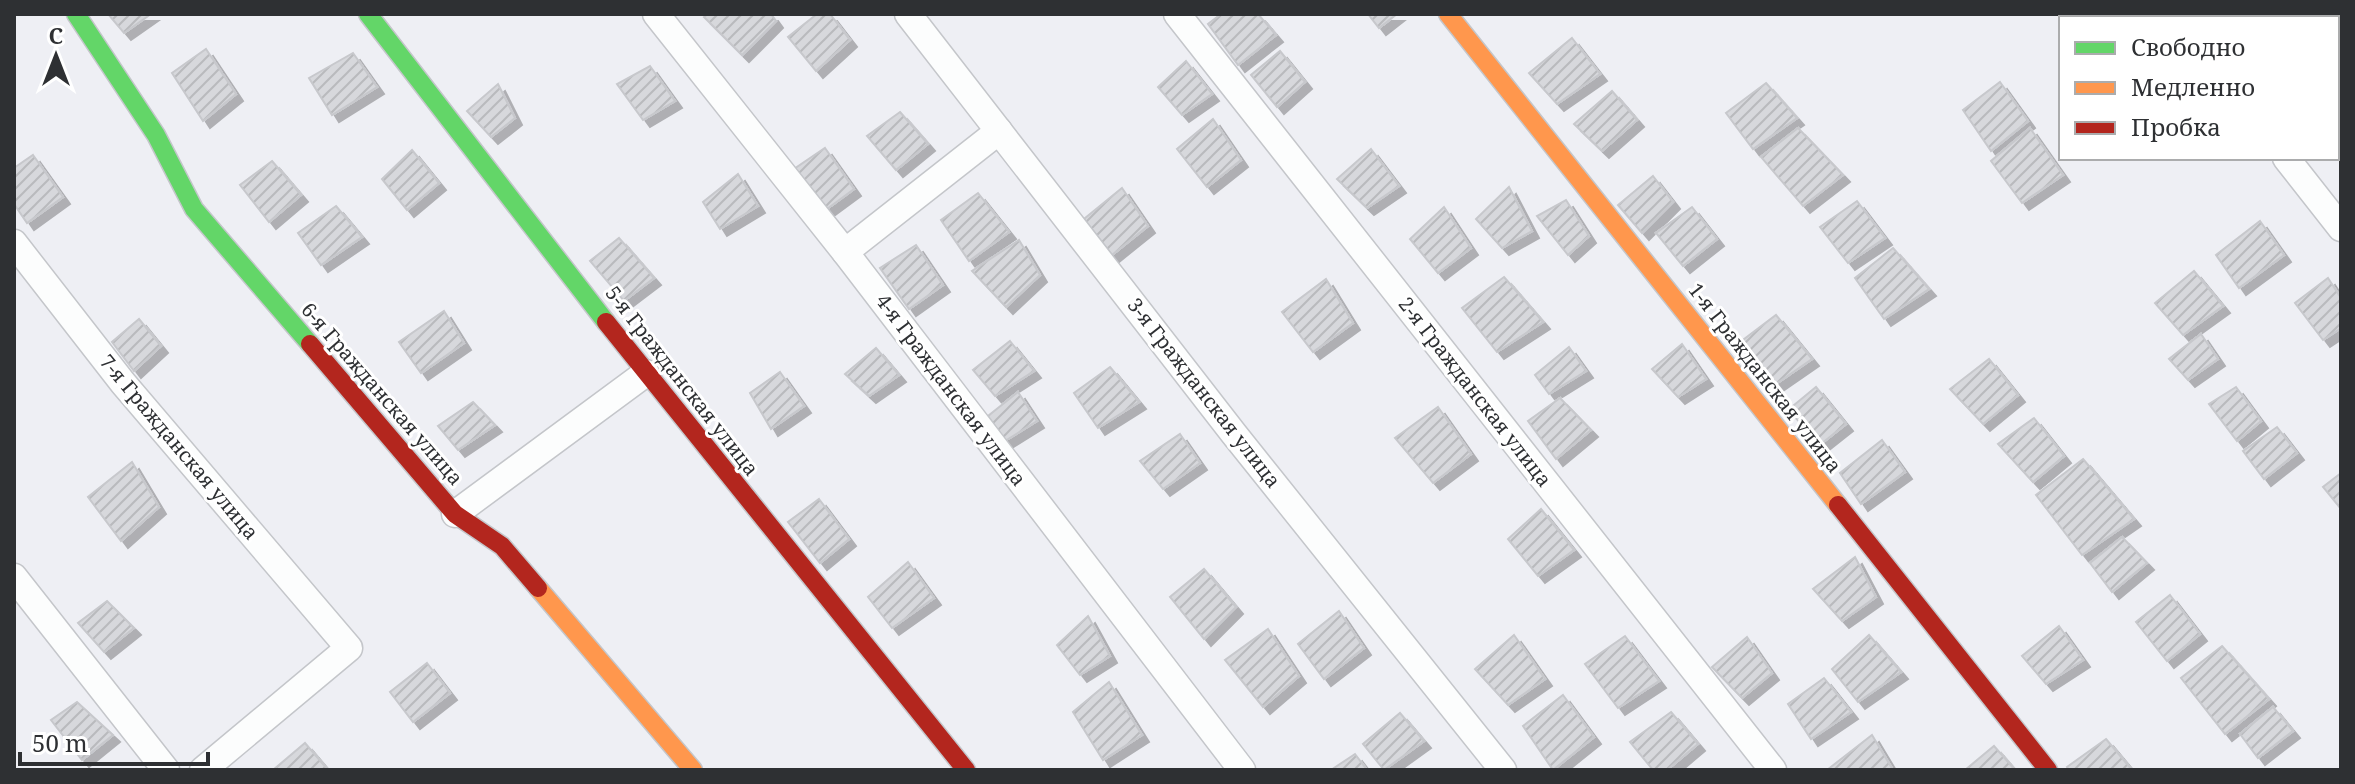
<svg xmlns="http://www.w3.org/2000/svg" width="2355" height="784" font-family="'Noto Serif',serif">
	<defs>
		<pattern id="building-hatch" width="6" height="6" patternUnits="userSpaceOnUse" patternTransform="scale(2)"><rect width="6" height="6" fill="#d7d8dc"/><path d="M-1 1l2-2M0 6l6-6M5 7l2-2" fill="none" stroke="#b9babd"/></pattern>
		<filter id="shadow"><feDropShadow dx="7" dy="7" stdDeviation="0" flood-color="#0004"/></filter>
	</defs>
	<rect width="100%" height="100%" fill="#eeeff4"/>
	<g fill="url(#building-hatch)" stroke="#c7c8cc" stroke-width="2" filter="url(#shadow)">
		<polygon points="108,14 151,14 124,33"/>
		<polygon points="708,14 771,14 776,21 742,55 704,17"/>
		<polygon points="817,14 830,14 850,40 816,71 788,37"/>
		<polygon points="1221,14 1258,14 1276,35 1238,65 1208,24"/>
		<polygon points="1368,14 1397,14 1379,28"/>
		<polygon points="1572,38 1600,74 1557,104 1529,73"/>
		<polygon points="206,49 236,94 203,121 172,73"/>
		<polygon points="1280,51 1305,82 1277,107 1251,75"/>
		<polygon points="353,53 377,87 332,115 309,78"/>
		<polygon points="1186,61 1212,94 1182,115 1158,87"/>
		<polygon points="650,66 675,101 643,120 617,84"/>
		<polygon points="2000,82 2028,121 1991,151 1963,110"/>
		<polygon points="1766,83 1797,118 1753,149 1726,113"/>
		<polygon points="498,84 515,118 491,137 467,111"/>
		<polygon points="1612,91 1637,120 1602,151 1574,124"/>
		<polygon points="900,112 928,144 896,170 867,136"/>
		<polygon points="1213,119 1241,160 1207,187 1177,149"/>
		<polygon points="1798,128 1843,175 1803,206 1761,157"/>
		<polygon points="2030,128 2063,175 2022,203 1991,161"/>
		<polygon points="825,148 854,189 827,209 794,169"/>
		<polygon points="1371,149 1399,186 1367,208 1337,179"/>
		<polygon points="412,150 439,183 407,210 382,179"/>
		<polygon points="33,155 63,197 27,223 14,204 14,168"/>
		<polygon points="272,161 301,195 269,222 240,185"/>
		<polygon points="738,174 758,206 720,229 703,202"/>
		<polygon points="1653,176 1673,202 1642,233 1618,205"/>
		<polygon points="1509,187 1532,231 1502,248 1476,219"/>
		<polygon points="1122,188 1148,226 1112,255 1084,219"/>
		<polygon points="978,193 1009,232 969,261 941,220"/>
		<polygon points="1566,200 1589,236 1568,255 1537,216"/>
		<polygon points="1857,201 1885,238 1848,263 1820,227"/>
		<polygon points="336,206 362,237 321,265 298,233"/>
		<polygon points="1444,207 1471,248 1438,273 1410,239"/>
		<polygon points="1692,207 1717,239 1683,266 1656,233"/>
		<polygon points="2260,221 2284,255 2239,288 2216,255"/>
		<polygon points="619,238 654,278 624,301 590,261"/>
		<polygon points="1019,240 1040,275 1006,307 972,271"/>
		<polygon points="916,245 943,285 909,309 880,268"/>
		<polygon points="1893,248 1929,289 1884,319 1855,278"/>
		<polygon points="2194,271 2223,306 2183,335 2155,303"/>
		<polygon points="1504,277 1543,322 1497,352 1462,308"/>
		<polygon points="2328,278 2341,298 2341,328 2323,340 2295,303"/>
		<polygon points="1326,279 1353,323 1313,352 1282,312"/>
		<polygon points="444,311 464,343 421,373 399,342"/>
		<polygon points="1776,315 1812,359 1776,384 1739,343"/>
		<polygon points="139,319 161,346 134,371 112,342"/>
		<polygon points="2201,334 2218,359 2188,380 2169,359"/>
		<polygon points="1010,341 1034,371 995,396 973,370"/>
		<polygon points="1682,344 1706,379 1678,397 1652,369"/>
		<polygon points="1569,347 1586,371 1549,394 1535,375"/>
		<polygon points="876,348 899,375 869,396 845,374"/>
		<polygon points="1989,359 2018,395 1983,424 1950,389"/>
		<polygon points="1110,367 1139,402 1098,428 1074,393"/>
		<polygon points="780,372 804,406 771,429 750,393"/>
		<polygon points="1816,387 1846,424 1821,444 1788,410"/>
		<polygon points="2236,387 2261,421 2237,441 2209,404"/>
		<polygon points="1018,392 1037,421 1005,441 988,416"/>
		<polygon points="1560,398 1591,430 1556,459 1528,421"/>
		<polygon points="473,402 495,425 458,450 438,426"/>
		<polygon points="1438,407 1471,454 1433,483 1395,438"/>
		<polygon points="2034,418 2064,456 2033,482 1998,444"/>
		<polygon points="2277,427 2297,453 2264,479 2243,451"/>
		<polygon points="1180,434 1200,463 1163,489 1140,461"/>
		<polygon points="1882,440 1905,472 1861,504 1840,473"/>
		<polygon points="2083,459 2134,519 2082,555 2036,495"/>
		<polygon points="132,462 159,507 121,541 88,497"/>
		<polygon points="2341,473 2341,509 2323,487"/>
		<polygon points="819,499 849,539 820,563 788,522"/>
		<polygon points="1541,509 1574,550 1538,576 1508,539"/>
		<polygon points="2122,537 2147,563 2112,592 2090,563"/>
		<polygon points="1855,557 1876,597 1842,621 1813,589"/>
		<polygon points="908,562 934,598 892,628 868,597"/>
		<polygon points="1204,569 1236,607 1204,639 1170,597"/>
		<polygon points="2170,595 2200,634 2167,661 2136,622"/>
		<polygon points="107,601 134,628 104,652 78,623"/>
		<polygon points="1339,611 1364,648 1324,679 1298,644"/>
		<polygon points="1088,616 1110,656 1080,675 1057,645"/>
		<polygon points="2059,626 2083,660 2046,684 2022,656"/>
		<polygon points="1268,629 1299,676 1263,707 1225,660"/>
		<polygon points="1514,635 1545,679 1508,705 1475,669"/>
		<polygon points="1869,635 1901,672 1858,702 1832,669"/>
		<polygon points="1625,636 1659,681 1618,708 1585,664"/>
		<polygon points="1747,637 1772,673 1742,698 1712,667"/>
		<polygon points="2222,646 2269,699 2225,734 2181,678"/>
		<polygon points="427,663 450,693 413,722 390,692"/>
		<polygon points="1824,678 1851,712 1811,739 1788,704"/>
		<polygon points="1109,682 1142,735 1103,760 1073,712"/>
		<polygon points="1563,695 1594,737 1553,770 1523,726"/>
		<polygon points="77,702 113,735 82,760 51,720"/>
		<polygon points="2273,707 2293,731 2258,758 2240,734"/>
		<polygon points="1671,712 1698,744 1667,770 1653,770 1630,742"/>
		<polygon points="1400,713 1424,741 1384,770 1363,744"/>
		<polygon points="1872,735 1893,770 1827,770"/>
		<polygon points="2106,739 2132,770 2069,770 2067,767"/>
		<polygon points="305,743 328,770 273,770"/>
		<polygon points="1994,746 2015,770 1965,770"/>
		<polygon points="1355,754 1367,770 1331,770"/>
	</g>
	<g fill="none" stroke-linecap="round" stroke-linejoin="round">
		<defs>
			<g id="street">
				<polyline points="656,14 845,252 1242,770"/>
				<polyline points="908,14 1234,434 1503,770"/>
				<polyline points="1177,14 1773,770"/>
				<polyline points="2173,14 2176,18"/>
				<polyline points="2286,158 2341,228"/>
				<polyline points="14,243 123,383 349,648 203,770"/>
				<polyline points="845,252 999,131"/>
				<polyline points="455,514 646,373"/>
				<polyline points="14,577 166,770"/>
			</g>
			<g id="fast">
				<polyline points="76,14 156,135 194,209 310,344"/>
				<polyline points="368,14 606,322"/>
			</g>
			<g id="slow">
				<polyline points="1448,14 1838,505"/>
				<polyline points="538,588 693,770"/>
			</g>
			<g id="jam">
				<polyline points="606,322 966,770"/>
				<polyline points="310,344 455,514 502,546 538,588"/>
				<polyline points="1838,505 2048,770"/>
			</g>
		</defs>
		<use href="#street" stroke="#c4c6ca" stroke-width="29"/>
		<use href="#fast" stroke="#c4c6ca" stroke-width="21"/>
		<use href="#slow" stroke="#c4c6ca" stroke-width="21"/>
		<use href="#jam" stroke="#c4c6ca" stroke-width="21"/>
		<use href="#street" stroke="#fcfdfd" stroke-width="26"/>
		<use href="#fast" stroke="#63d668" stroke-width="18"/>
		<use href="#slow" stroke="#ff974d" stroke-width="18"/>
		<use href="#jam" stroke="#b3261e" stroke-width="18"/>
	</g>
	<g text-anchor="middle" stroke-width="6" stroke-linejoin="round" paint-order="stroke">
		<g font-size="20" fill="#2e3033" stroke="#fff">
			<text transform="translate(1765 378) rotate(52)" y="7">1-я Гражданская улица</text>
			<text transform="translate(682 381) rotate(52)" y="7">5-я Гражданская улица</text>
			<text transform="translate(951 390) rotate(53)" y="7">4-я Гражданская улица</text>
			<text transform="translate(1475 392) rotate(52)" y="7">2-я Гражданская улица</text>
			<text transform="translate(1204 393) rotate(52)" y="7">3-я Гражданская улица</text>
			<text transform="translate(382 394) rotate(49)" y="7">6-я Гражданская улица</text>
			<text transform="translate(179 447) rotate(50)" y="7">7-я Гражданская улица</text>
		</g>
	</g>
	<rect width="2355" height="784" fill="none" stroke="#2e3033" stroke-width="32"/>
	<rect x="2059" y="16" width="280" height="144" fill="#ffffff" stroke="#abacad" stroke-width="2"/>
	<rect x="2075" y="42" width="40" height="12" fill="#63d668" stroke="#abacad" stroke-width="2"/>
	<text x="2131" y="56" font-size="24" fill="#2e3033">Свободно</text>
	<rect x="2075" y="82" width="40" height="12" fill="#ff974d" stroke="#abacad" stroke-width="2"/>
	<text x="2131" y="96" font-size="24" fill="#2e3033">Медленно</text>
	<rect x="2075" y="122" width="40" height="12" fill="#b3261e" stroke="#abacad" stroke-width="2"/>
	<text x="2131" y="136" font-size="24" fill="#2e3033">Пробка</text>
	<g transform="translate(56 56)" stroke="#ffffff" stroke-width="6" paint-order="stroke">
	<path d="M0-6L14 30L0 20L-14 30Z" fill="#2e3033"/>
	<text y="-12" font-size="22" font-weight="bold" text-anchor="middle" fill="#2e3033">С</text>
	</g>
	<path d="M20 752v12h188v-12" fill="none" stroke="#2e3033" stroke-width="4"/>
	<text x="32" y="752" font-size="24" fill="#2e3033" stroke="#ffffff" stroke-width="6" paint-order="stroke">50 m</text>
</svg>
